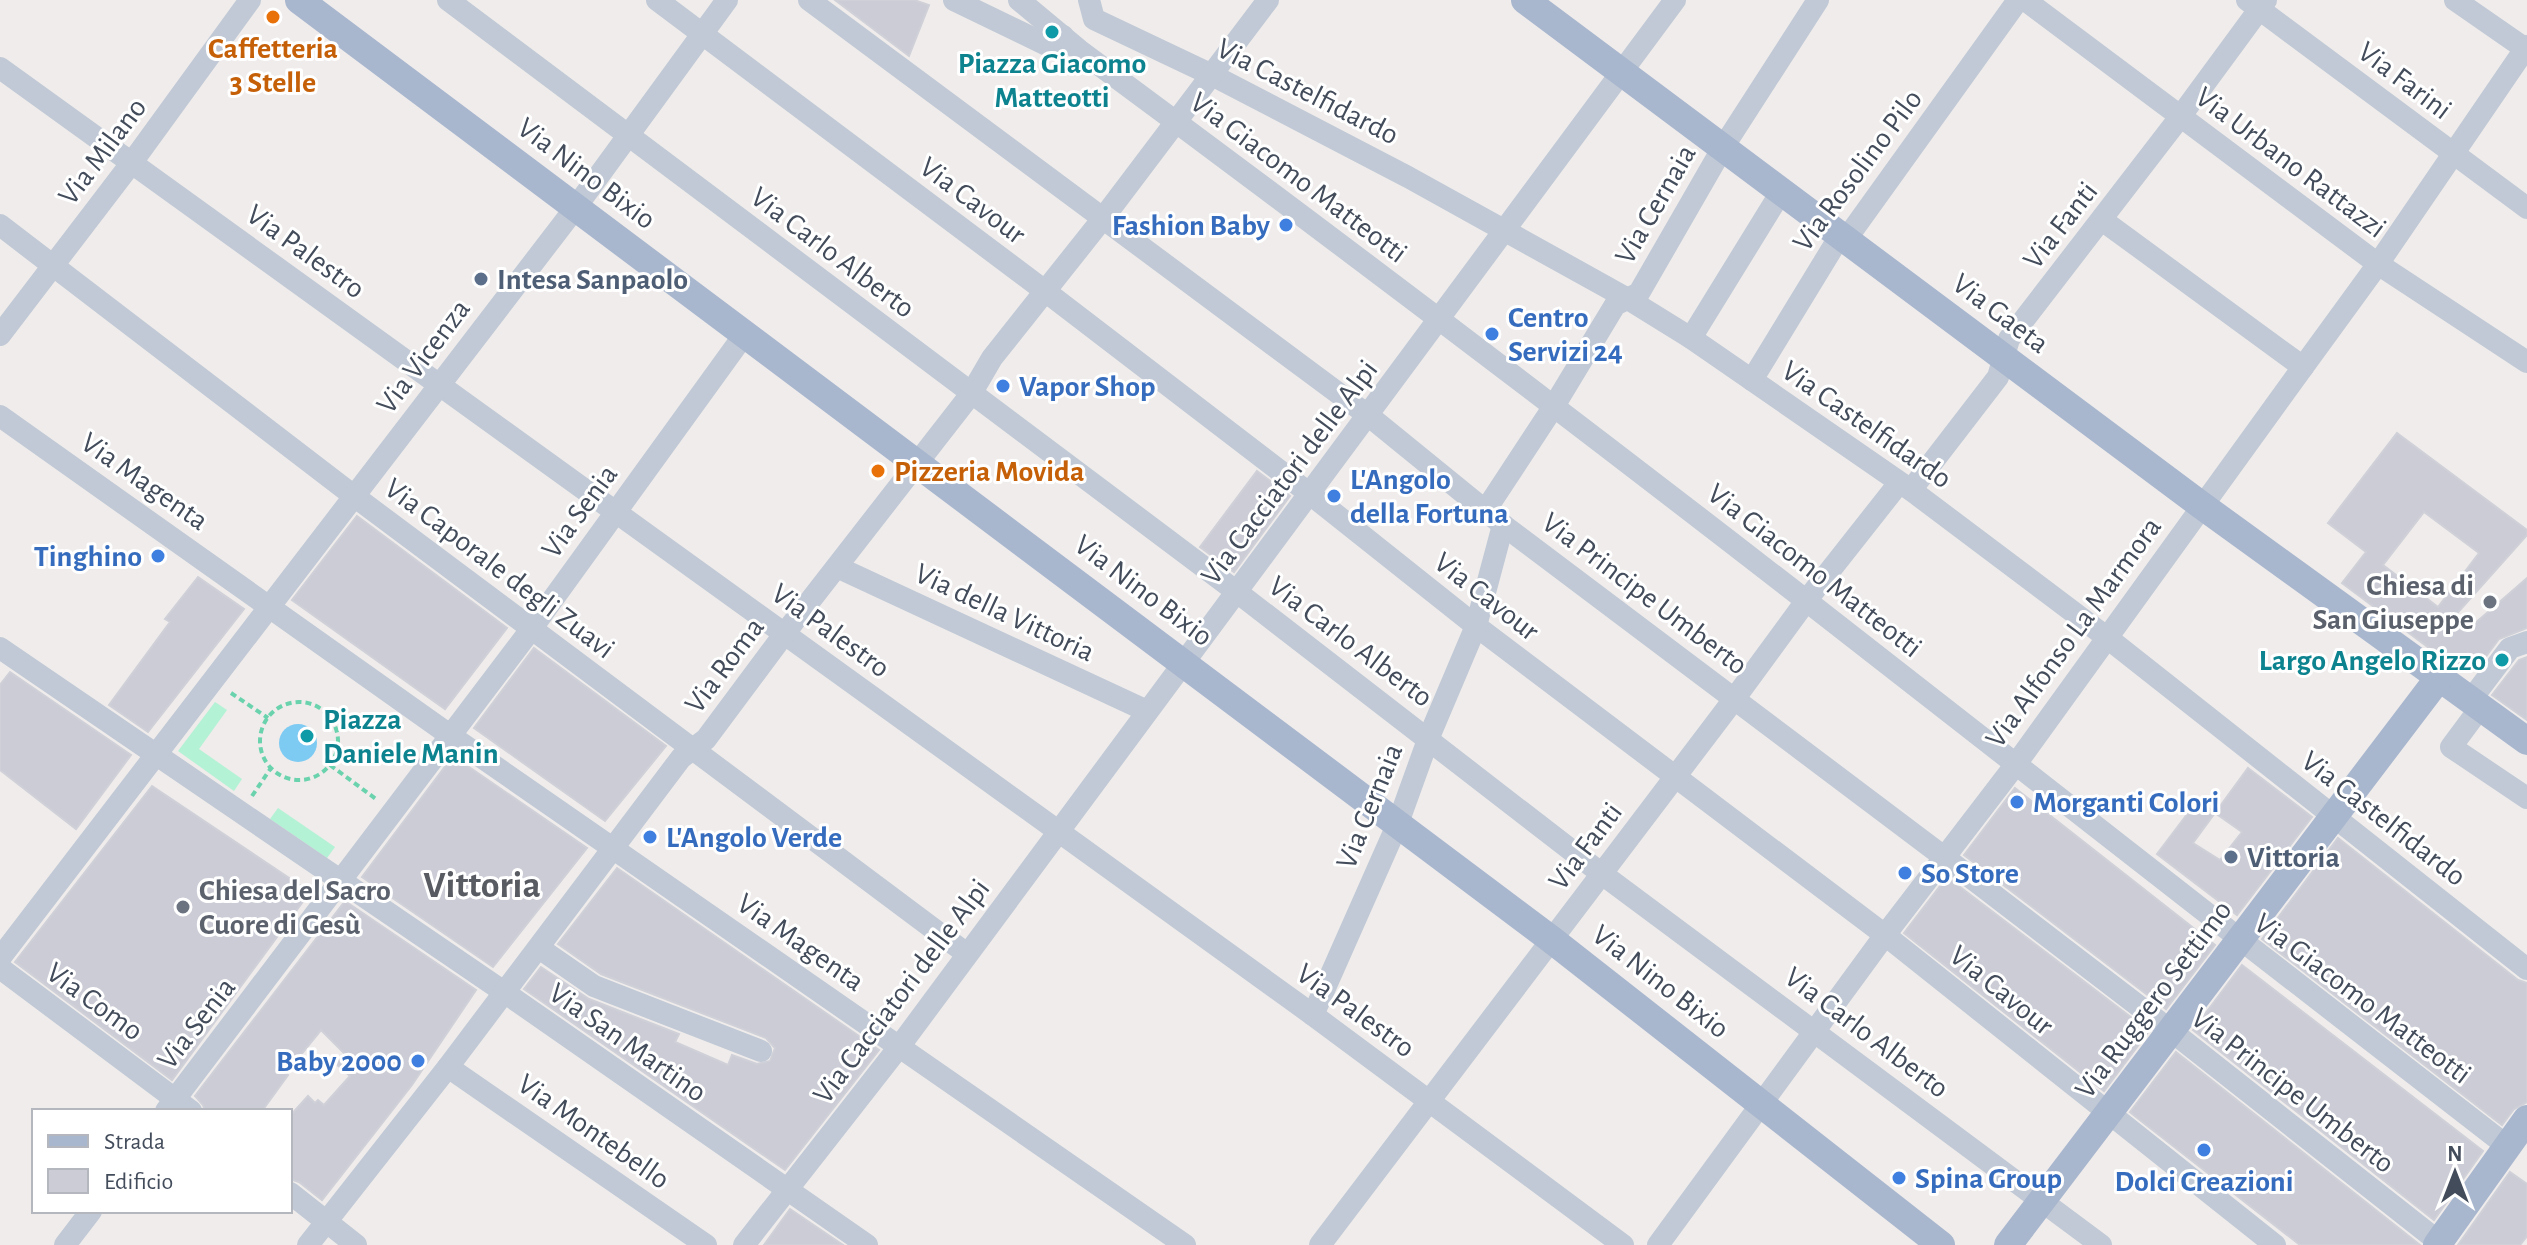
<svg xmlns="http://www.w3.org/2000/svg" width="2527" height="1245" font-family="'Alegreya Sans',sans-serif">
	<rect width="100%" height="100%" fill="#efeceb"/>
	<g fill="#b4f2d5">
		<polygon points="215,702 227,710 199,749 242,779 234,791 178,751"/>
		<polygon points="278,808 335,847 327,858 270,819"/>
	</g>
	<circle fill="#7dcaf3" cx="298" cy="743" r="19"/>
	<g fill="#cbccd5" stroke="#cfd0d8" stroke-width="2" fill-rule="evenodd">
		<polygon points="835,0 914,0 929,5 909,56"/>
		<path d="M2397,433L2527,530V535L2452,619L2465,632L2527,578V628L2499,639L2481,663L2468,653L2456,668L2342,583L2366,552L2328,523ZM2424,512L2479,553L2438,607L2383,565Z"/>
		<polygon points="1257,471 1290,496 1234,572 1200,547"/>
		<polygon points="357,516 507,628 445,709 292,600"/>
		<polygon points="198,577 244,609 148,732 109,705 170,622 165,619"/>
		<polygon points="534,648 666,746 605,821 474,728"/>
		<polygon points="2527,657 2527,720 2492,695 2519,660"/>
		<polygon points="10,672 131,755 76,829 0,770 0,685"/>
		<polygon points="453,756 587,848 493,967 362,877"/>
		<path d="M2248,768L2312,817L2237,915L2157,854L2198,800L2215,813ZM2215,813L2242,832L2220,860L2193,843Z"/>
		<polygon points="152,786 310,892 172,1080 15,962"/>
		<polygon points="2015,788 2215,945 2166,1009 1964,855"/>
		<polygon points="2338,838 2518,980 2527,983 2527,1102 2514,1109 2502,1125 2262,939"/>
		<polygon points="617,868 879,1050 785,1170 524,989 541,967 589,999 679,1034 675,1042 728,1065 732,1055 757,1064 770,1061 775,1048 766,1038 601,974 558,944"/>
		<polygon points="1947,877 2149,1031 2104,1091 1904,933"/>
		<polygon points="345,901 476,990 412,1085 322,1200 299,1182 290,1179 290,1116 308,1096 315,1103 318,1100 324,1105 350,1076 336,1064 345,1054 321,1030 286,1073 288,1075 262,1111 205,1111 203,1105 195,1096"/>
		<polygon points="2242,965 2483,1151 2434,1220 2193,1030"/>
		<polygon points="2176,1052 2420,1245 2300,1245 2136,1117 2130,1112"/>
		<polygon points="2510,1172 2527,1184 2527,1236 2520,1245 2458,1245"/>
		<polygon points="790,1209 843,1245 764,1245"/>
	</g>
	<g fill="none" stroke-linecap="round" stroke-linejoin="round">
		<g stroke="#6ad3ae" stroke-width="4" stroke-dasharray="6 4" stroke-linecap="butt">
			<polyline points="231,693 268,718"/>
			<circle cx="299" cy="741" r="39"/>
			<polyline points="330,765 376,799"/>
			<polyline points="252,796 271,768"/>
		</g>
		<g stroke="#c0c9d5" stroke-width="22">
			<polyline points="448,0 1237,592 1602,874 2101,1245"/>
			<polyline points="657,0 1045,291 1310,494 1476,626 1885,935 2275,1245"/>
			<polyline points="809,0 1369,416 1503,525 1944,857 2170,1030 2439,1242"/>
			<polyline points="954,0 1051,47 1063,36"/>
			<path d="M1019,0L1079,50C1324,231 1567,415 1808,602C2041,783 2273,966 2507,1146"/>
			<polyline points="1089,0 1094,19 1212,75 1408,177 1628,299 1691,338 1911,490 2105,636 2527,969"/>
			<polyline points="2025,0 2378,264 2527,362"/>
			<polyline points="2247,0 2527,208"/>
			<polyline points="2455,0 2527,50"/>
			<polyline points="0,68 1313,1015 1623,1245"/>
			<polyline points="2102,220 2303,367"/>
			<polyline points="0,225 354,496 967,954"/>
			<polyline points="0,335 133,161 250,0"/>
			<polyline points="1691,338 1781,192"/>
			<polyline points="1752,380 1835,244 1852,231 2018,0"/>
			<polyline points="0,416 461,743 1185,1245"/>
			<polyline points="1911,490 1998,377 2009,339 2180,117 2266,0"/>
			<polyline points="1485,511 1554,406 1615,305 1639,293 1722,149 1818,0"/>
			<polyline points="837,567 1147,711"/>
			<polyline points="0,648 504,992 867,1245"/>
			<polyline points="2470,701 2510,648 2527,642"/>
			<polyline points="2480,708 2451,747 2527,798"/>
			<polyline points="539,948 594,986 761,1051"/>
			<polyline points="0,958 576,207 727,0"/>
			<polyline points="0,968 191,1111"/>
			<polyline points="1313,1015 1398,823 1429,737 1476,626 1503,525"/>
			<polyline points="448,1067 706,1245"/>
			<polyline points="166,1111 532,628 744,335"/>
			<polyline points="290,1193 356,1245"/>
			<polyline points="65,1245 91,1211"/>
			<polyline points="308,1245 448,1067 681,758 706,739 785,633 971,394 992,358 1104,217 1268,0"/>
			<polyline points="744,1245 899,1047 1675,0"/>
			<polyline points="1320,1245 1735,698 1806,601 1899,483"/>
			<polyline points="1658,1245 1885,935 2016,764 2303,367 2378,264 2527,46"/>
		</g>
		<g stroke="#a8b6ce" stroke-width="28">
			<polyline points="299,0 1552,940 1941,1245"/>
			<polyline points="1525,0 2201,505 2527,741"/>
			<polyline points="2008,1245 2438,679"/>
			<polyline points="2437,1245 2527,1119"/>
		</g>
	</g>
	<g fill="#e8710a" stroke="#fff" stroke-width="3">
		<circle cx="273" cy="17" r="8"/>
		<circle cx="878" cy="471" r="8"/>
	</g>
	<g fill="#0f9aa8" stroke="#fff" stroke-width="3">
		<circle cx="1052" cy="32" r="8"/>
		<circle cx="2502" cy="660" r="8"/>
		<circle cx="307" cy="736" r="8"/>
	</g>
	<g fill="#3f7fe0" stroke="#fff" stroke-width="3">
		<circle cx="1286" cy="225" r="8"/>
		<circle cx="1492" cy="334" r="8"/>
		<circle cx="1003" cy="386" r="8"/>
		<circle cx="1334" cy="496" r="8"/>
		<circle cx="158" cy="556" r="8"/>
		<circle cx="2017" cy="802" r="8"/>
		<circle cx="650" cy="837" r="8"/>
		<circle cx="1905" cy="873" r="8"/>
		<circle cx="418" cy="1061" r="8"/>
		<circle cx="2204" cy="1150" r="8"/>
		<circle cx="1899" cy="1178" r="8"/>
	</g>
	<g fill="#5c6f8a" stroke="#fff" stroke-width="3">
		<circle cx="481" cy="279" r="8"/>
		<circle cx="2231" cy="857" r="8"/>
	</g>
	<g fill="#6b7280" stroke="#fff" stroke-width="3">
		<circle cx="2490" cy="602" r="8"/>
		<circle cx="183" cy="907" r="8"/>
	</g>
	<g text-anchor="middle" stroke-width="6" stroke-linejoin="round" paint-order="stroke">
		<g font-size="30" font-weight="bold" fill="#c56008" stroke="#fff">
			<text x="273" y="58">Caffetteria<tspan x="273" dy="34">3 Stelle</tspan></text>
			<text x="894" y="481" text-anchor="start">Pizzeria Movida</text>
		</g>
		<g font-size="30" font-weight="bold" fill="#0d838f" stroke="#fff">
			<text x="1052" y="73">Piazza Giacomo<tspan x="1052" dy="34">Matteotti</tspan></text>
			<text x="2486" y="670" text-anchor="end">Largo Angelo Rizzo</text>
			<text x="323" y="729" text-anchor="start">Piazza<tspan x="323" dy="34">Daniele Manin</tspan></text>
		</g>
		<g font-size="30" fill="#434c5b" stroke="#fff">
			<text transform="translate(2405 80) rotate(37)" y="10">Via Farini</text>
			<text transform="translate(1308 91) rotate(27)" y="10">Via Castelfidardo</text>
			<text transform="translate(102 151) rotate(-53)" y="10">Via Milano</text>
			<text transform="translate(2291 162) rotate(37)" y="10">Via Urbano Rattazzi</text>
			<text transform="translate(1857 170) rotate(-53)" y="10">Via Rosolino Pilo</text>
			<text transform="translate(587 173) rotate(37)" y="10">Via Nino Bixio</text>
			<text transform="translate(1299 177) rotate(37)" y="10">Via Giacomo Matteotti</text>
			<text transform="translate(973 200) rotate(37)" y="10">Via Cavour</text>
			<text transform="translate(1655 204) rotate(-60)" y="10">Via Cernaia</text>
			<text transform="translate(2060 225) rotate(-52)" y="10">Via Fanti</text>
			<text transform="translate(306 251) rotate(36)" y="10">Via Palestro</text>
			<text transform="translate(833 252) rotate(37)" y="10">Via Carlo Alberto</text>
			<text transform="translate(2001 313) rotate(37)" y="10">Via Gaeta</text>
			<text transform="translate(423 356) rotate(-53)" y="10">Via Vicenza</text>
			<text transform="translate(1867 424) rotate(35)" y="10">Via Castelfidardo</text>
			<text transform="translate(1289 472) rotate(-53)" y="10">Via Cacciatori delle Alpi</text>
			<text transform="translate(145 481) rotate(35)" y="10">Via Magenta</text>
			<text transform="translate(579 511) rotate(-54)" y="10">Via Senia</text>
			<text transform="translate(500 568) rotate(37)" y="10">Via Caporale degli Zuavi</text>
			<text transform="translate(1815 570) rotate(38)" y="10">Via Giacomo Matteotti</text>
			<text transform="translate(1144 590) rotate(37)" y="10">Via Nino Bixio</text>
			<text transform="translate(1645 593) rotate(37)" y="10">Via Principe Umberto</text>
			<text transform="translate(1487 596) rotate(38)" y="10">Via Cavour</text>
			<text transform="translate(1005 612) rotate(25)" y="10">Via della Vittoria</text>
			<text transform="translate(831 630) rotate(36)" y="10">Via Palestro</text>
			<text transform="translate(2073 632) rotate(-54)" y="10">Via Alfonso La Marmora</text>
			<text transform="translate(1351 641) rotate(37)" y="10">Via Carlo Alberto</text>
			<text transform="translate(724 665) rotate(-53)" y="10">Via Roma</text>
			<text transform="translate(1369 806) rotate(-68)" y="10">Via Cernaia</text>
			<text transform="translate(2384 818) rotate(38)" y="10">Via Castelfidardo</text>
			<text transform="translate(1585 846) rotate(-53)" y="10">Via Fanti</text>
			<text transform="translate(801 942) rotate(35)" y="10">Via Magenta</text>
			<text transform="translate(1661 981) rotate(38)" y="10">Via Nino Bixio</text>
			<text transform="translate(2002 990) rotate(39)" y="10">Via Cavour</text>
			<text transform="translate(901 991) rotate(-53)" y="10">Via Cacciatori delle Alpi</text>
			<text transform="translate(2363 998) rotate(37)" y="10">Via Giacomo Matteotti</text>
			<text transform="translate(2153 999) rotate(-53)" y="10">Via Ruggero Settimo</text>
			<text transform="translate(95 1001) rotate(36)" y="10">Via Como</text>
			<text transform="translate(1356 1010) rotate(36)" y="10">Via Palestro</text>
			<text transform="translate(196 1023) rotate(-52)" y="10">Via Senia</text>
			<text transform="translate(1867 1032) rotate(37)" y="10">Via Carlo Alberto</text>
			<text transform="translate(628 1042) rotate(35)" y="10">Via San Martino</text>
			<text transform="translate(2293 1090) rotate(38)" y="10">Via Principe Umberto</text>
			<text transform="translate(594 1131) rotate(35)" y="10">Via Montebello</text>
		</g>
		<g font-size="30" font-weight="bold" fill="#366cbe" stroke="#fff" text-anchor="start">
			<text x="1270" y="235" text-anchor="end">Fashion Baby</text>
			<text x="1508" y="327">Centro<tspan x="1508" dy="34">Servizi 24</tspan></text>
			<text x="1019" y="396">Vapor Shop</text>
			<text x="1350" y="489">L'Angolo<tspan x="1350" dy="34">della Fortuna</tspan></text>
			<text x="142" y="566" text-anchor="end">Tinghino</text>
			<text x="2033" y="812">Morganti Colori</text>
			<text x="666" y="847">L'Angolo Verde</text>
			<text x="1921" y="883">So Store</text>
			<text x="402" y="1071" text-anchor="end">Baby 2000</text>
			<text x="1915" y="1188">Spina Group</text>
			<text x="2204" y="1191" text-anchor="middle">Dolci Creazioni</text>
		</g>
		<g font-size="30" font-weight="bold" fill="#4e5e75" stroke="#fff" text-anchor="start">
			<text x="497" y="289">Intesa Sanpaolo</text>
			<text x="2247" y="867">Vittoria</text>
		</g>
		<g font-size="30" font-weight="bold" fill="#5b616d" stroke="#fff" text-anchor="end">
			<text x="2474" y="595">Chiesa di<tspan x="2474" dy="34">San Giuseppe</tspan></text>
			<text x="199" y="900" text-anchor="start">Chiesa del Sacro<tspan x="199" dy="34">Cuore di Gesù</tspan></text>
		</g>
		<g font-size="38" font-weight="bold" fill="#585b61" stroke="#fff">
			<text x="482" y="897">Vittoria</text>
		</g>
	</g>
	<rect x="32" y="1109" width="260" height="104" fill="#ffffff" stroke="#b4b7bd" stroke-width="2"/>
	<rect x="48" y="1135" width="40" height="12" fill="#a8b6ce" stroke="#b4b7bd" stroke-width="2"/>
	<text x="104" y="1149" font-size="24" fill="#434c5b">Strada</text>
	<rect x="48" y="1169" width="40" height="24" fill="#cbccd5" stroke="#b4b7bd" stroke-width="2"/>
	<text x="104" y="1189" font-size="24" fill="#434c5b">Edificio</text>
	<g transform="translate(2455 1173)" stroke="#ffffff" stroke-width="6" paint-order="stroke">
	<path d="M0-6L14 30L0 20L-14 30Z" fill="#434c5b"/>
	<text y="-12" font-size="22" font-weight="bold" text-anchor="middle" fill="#434c5b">N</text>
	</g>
</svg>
